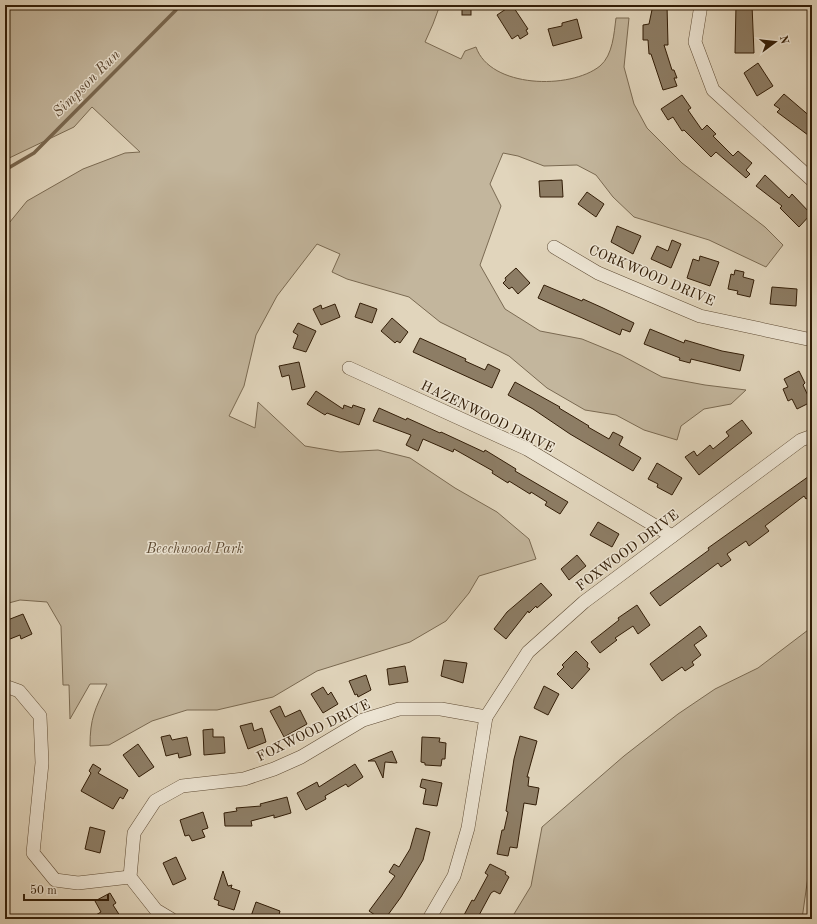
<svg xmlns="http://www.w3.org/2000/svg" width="817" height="924" font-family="'Old Standard TT',serif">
	<rect width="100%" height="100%" fill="#e1d5bc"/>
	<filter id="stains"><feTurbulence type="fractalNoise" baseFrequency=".005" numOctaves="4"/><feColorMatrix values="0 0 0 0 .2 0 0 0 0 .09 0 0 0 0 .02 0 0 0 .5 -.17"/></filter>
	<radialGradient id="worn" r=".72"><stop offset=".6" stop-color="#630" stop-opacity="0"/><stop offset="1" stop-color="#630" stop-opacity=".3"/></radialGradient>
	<g fill="#c3b69d" stroke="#7a6a52">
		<path d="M5,5H440L433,24L425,42L461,59L465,51L476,47C490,88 570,90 600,66C613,55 614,33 616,18H629L624,67L634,104L647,128L682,163L765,227L783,245L766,267L709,240L634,217L613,197L596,175L577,165L544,166L518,156L503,153L490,184L501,206L480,265L505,309L540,331L582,339L621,355L662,377L705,385L746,390L731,404L704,409L681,426L677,440L644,430L616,415L585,410L547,388L509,356L440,322L409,297L347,279L332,272L340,254L317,244L277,296L256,335L244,386L229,416L255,428L258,402L305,446L340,452L378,450L410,458L455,488L497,512L529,539L536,559L479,576L469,593L446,621L410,642L317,671L273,697L217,710H187L152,721L109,745L90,746C90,718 95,709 107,684H90L70,719L69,685H63L61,626L47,602L20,600L5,604V228L27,201L83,169L125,153L140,152L92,107L74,127L5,160Z"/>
		<polygon points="812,627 812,848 802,919 511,919 531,886 542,827 624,756 678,714 715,689 758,668"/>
	</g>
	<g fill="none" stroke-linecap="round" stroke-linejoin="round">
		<polyline stroke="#78664e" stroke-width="3.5" points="5,170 34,153 176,10 177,5"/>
	</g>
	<g fill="#8d7d65" stroke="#321d07">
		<rect x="462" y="5" width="9" height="10"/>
		<polygon points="512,5 528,29 526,30 528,34 520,39 518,35 512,39 497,15"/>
		<polygon points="653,5 667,5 668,45 664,45 672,70 674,70 677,78 674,78 677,86 663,90 651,54 649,54 648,40 643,40 643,25 649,24"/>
		<polygon points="736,5 752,5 754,53 735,53"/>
		<polygon points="577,19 582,38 553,46 548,29 562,26 562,23"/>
		<polygon points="758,63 773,86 757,96 744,73"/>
		<polygon points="784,94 812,118 812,138 777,112 780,109 774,105"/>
		<polygon points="682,95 691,108 688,110 702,130 707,125 716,134 713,136 733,156 738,151 752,163 746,170 750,174 746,178 716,152 711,157 684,130 682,131 673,117 668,120 661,109"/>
		<polygon points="765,175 789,198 792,194 811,214 799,227 780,208 782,206 756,186"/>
		<polygon points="562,180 563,197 540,197 539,181"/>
		<polygon points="587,192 604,204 596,217 578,204"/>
		<polygon points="617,226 641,236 633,254 611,242"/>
		<polygon points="672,240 681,244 671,268 651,259 657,246 668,251"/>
		<polygon points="700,256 719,262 710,286 687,278 693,259 699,261"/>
		<polygon points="516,268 530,283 518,294 512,287 509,289 503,283 506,280 505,278"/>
		<polygon points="735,270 744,272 743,277 754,280 750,297 737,294 738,291 728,289 731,274 734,275"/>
		<polygon points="544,285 582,301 583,299 603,308 634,323 630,332 622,329 620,335 538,298"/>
		<polygon points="772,287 797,289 796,306 770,304"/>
		<polygon points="360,303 377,309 372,323 355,317"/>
		<polygon points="335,304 340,317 321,325 313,309 321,305 322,309"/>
		<polygon points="392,318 408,332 400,343 397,341 395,343 381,331"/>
		<polygon points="298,323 316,331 306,352 293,348 298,335 293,332"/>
		<polygon points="650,329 684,343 685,340 722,351 744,355 740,371 691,359 690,363 679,360 680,358 644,344"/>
		<polygon points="420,338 466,359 465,361 485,370 488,364 500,370 492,388 413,352"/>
		<polygon points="299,362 305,387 292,390 289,375 282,377 279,366"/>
		<polygon points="799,371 805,383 803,385 811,402 797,409 792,399 788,401 783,389 788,387 784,379"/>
		<polygon points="515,382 560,407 559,408 589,426 588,427 609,439 613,432 623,437 619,445 641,458 633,471 570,434 533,409 508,395"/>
		<polygon points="316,391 343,409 344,405 352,408 353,405 365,409 359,425 327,413 325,415 307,404"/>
		<polygon points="379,408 406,420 407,418 440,433 441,432 484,452 485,450 516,469 515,471 568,502 560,514 545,505 547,502 531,492 530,494 509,481 508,483 492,473 493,471 454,449 453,452 423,439 418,451 406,445 411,435 373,421"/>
		<polygon points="742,420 752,433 699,475 685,457 694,451 697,456 710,445 713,449 729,436 726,432"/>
		<polygon points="657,463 682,478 672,495 657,487 658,484 648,479"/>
		<polygon points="812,474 812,495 806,499 804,496 765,526 769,531 749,546 746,541 727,554 731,560 721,567 718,563 660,606 650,593 709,550 708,548"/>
		<polygon points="598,522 619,534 612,547 590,535"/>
		<polygon points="577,555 586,566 569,580 561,569"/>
		<polygon points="541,583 552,595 537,608 536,606 529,613 528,611 506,639 494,629 507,612"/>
		<polygon points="637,605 650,625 638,634 633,626 615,638 617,640 600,653 591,642 619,620 618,618"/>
		<polygon points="23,614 32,634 21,639 20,635 5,641 5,621"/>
		<polygon points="700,626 707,636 694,645 701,655 692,662 694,665 685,671 682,667 662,681 650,664"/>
		<polygon points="576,651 588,663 587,667 590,669 572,689 557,674 564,667 562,665"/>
		<polygon points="444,660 467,663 463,683 441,676"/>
		<polygon points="405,666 408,682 389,685 387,669"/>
		<polygon points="366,675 371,690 358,697 357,694 355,695 349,681"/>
		<polygon points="544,686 559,694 548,715 534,708"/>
		<polygon points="323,687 328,695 331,692 338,704 323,713 311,694"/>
		<polygon points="280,706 285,717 300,710 307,724 284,737 270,711"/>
		<polygon points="252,723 254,731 262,728 266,742 248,749 240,726"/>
		<polygon points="213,729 213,737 224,737 225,753 204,755 203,730"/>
		<polygon points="170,735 172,740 187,737 191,755 179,758 178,753 166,756 161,737"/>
		<polygon points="520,736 537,741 527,777 529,777 528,786 539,788 536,805 524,803 517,848 510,847 508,856 497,854 502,830 504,830 508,812 506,811 514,759"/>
		<polygon points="422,737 440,738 439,742 446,743 445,759 442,759 441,766 425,765 425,763 421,762"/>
		<polygon points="138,744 154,767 139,777 123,755"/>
		<polygon points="392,751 397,763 385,762 383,778 375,761 368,761"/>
		<polygon points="93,764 101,769 98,773 128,790 123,799 120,797 113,809 81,791 91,773 89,771"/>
		<polygon points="355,764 363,777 348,787 346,784 325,796 326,799 306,810 297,793 317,782 319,787"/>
		<polygon points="422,779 442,783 437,806 423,804 426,789 420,787"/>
		<polygon points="287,797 291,813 274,818 274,815 251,821 252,826 225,826 224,813 237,811 236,808 261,806 260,804"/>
		<polygon points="203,812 208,828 202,830 205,837 192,841 189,835 185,836 180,820"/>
		<polygon points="90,827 105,831 100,853 85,849"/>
		<polygon points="416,828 430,832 423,860 401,897 385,919 381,919 369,911 395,876 389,872 394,864 399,867 410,849"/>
		<polygon points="176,857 186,879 173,885 163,863"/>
		<polygon points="490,864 506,872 505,874 509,877 500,894 494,891 491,893 477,919 470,919 464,915 472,900 474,901 488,875 485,873"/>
		<polygon points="223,871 228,886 232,885 231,888 240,891 234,910 218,905 219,901 214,899"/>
		<polygon points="110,893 116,903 113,905 122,919 89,919 101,912 95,901"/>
		<polygon points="256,902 280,911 278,919 250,919"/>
	</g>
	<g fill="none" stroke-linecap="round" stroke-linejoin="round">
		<defs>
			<g id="street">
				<polyline points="701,5 695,42 713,90 812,180"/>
				<polyline points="554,247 598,273 700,316 812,340"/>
				<polyline points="349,368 527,449 672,536"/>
				<polyline points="5,686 19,691 40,716 42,763 33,853 55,880 78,883 130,877"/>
				<polyline points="171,919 156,910 130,877 134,833 155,801 182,786 244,779 274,769 301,757 363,720 399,709 441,709 486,717"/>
				<polyline points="429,919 454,876 468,828 486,717 528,652 584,602 801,440 812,436"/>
			</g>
		</defs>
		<use href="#street" stroke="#5e4b34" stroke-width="14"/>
		<use href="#street" stroke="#ece4d3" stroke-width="13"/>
	</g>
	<g text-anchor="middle" stroke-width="3" stroke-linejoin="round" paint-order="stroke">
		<g font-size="14" fill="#321d07" stroke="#ece4d3">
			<text transform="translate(652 275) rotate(23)" y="5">CORKWOOD DRIVE</text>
			<text transform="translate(488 416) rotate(26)" y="5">HAZENWOOD DRIVE</text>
			<text transform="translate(627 550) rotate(-37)" y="5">FOXWOOD DRIVE</text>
			<text transform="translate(313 730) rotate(-26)" y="5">FOXWOOD DRIVE</text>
		</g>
		<g font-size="14" font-style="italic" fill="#5e4b34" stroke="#ece4d3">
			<text x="195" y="553">Beechwood Park</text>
		</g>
		<g font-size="15" font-style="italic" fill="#5b4731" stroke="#ece4d3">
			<text transform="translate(86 83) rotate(-45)" y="5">Simpson Run</text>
		</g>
	</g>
	<rect width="817" height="924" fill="none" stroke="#e1d5bc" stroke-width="20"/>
	<rect x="6" y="6" width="805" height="912" fill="none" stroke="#321d07" stroke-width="2"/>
	<rect x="10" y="10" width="797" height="904" fill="none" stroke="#321d07"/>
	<g transform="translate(775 42) rotate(75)" stroke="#ece4d3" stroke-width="3" paint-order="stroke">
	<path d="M0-3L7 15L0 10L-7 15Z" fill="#321d07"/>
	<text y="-6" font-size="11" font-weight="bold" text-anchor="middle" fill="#321d07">N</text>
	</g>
	<path d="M24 894v6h84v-6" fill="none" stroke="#321d07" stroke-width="2"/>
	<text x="30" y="894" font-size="12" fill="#321d07" stroke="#ece4d3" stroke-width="3" paint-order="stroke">50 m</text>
	<rect width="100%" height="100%" filter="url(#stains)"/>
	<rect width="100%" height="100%" fill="url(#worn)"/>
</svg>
